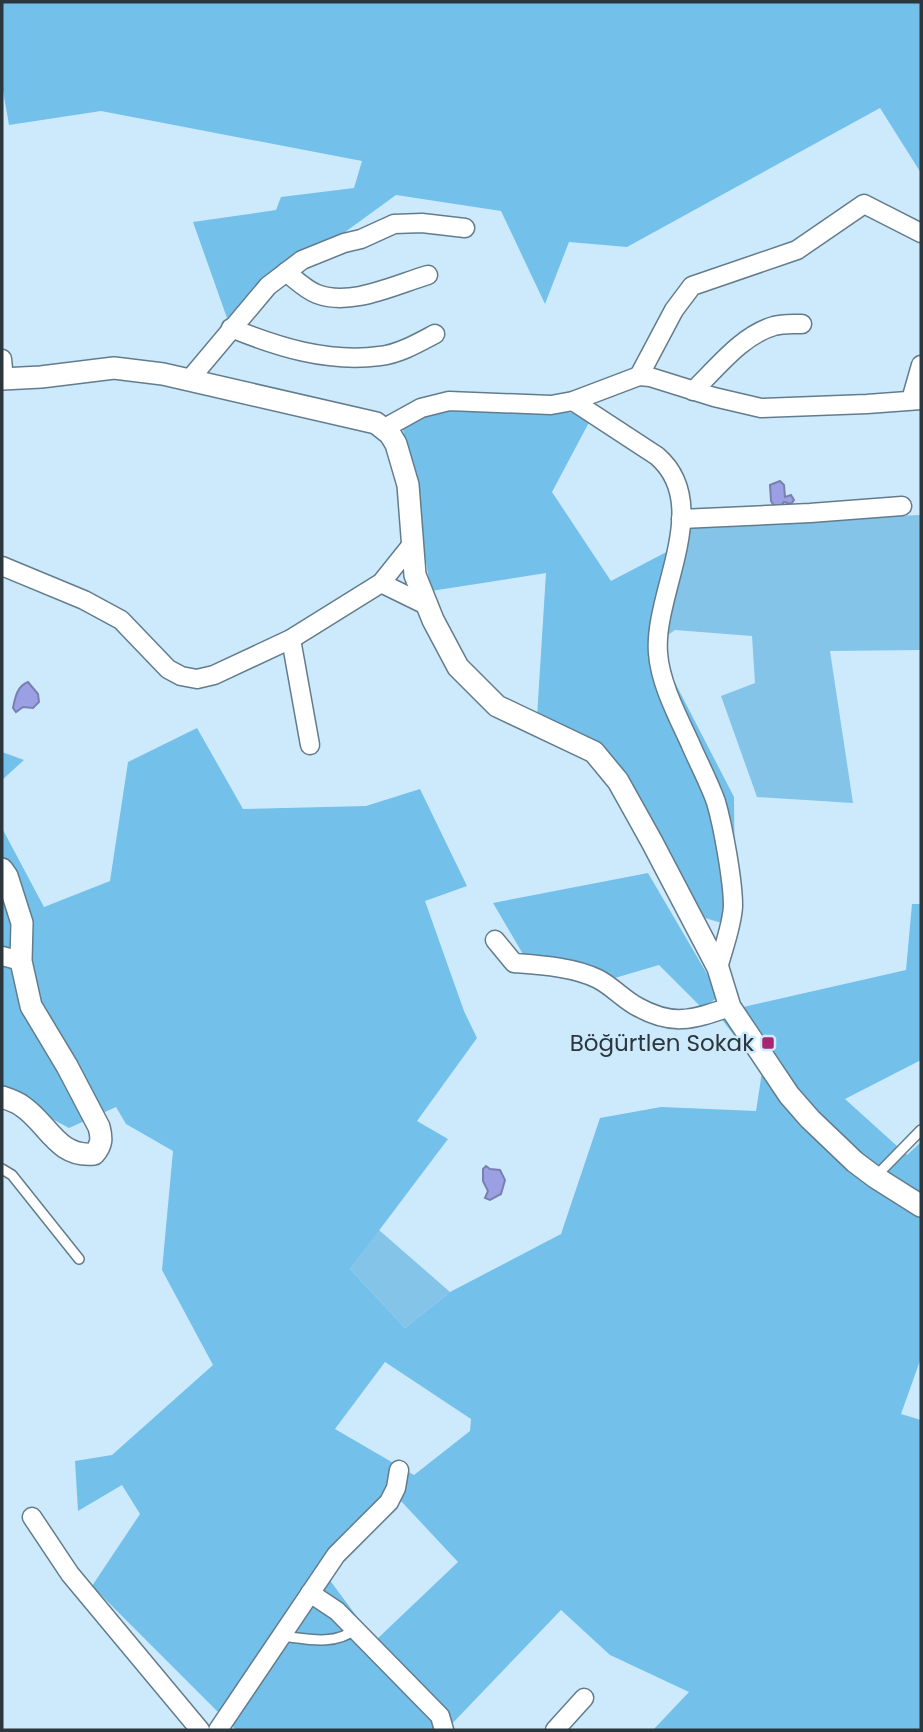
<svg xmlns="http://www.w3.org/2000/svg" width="923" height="1732" font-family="Poppins,sans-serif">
	<rect width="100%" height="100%" fill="#cdeafc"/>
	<g fill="#84c4e9">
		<polygon points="921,515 921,650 830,651 853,803 757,797 721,696 755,683 752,636 675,630 655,644 689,523"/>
		<polygon points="379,1230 450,1292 405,1328 350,1269"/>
	</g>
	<g fill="#73c0eb" fill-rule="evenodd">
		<polygon points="2,2 921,2 921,173 880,108 627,247 569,242 545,304 501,211 396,195 227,318 193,222 276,210 281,197 354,188 362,161 101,111 9,125 2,85"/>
		<polygon points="434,409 594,413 552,492 611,581 676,547 655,644 734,797 735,927 705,918 587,747 537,717 546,573 431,591 403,429"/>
		<path d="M197,728L243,809L366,806L420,789L467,886L425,901L464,1011L477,1038L417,1121L448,1139L350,1269L405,1328L450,1292L561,1234L600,1118L661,1107L756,1111L762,1072L717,1013L906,970L912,904H921V1060L845,1099L907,1155L921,1142V1358L901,1414L921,1420V1730H653L689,1692L610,1655L561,1610L446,1730H236L92,1586L140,1514L122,1485L78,1511L75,1461L112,1455L213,1365L162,1270L173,1151L126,1124L116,1107L69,1128L2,1092V828L44,907L110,881L128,762ZM385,1362L471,1419L470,1431L414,1475L335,1429ZM400,1500L458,1562L375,1641L326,1575Z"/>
		<polygon points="2,752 24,760 2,780"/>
		<polygon points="648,873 720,996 702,1008 659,965 591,985 527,961 493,903"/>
	</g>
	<g fill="#9b9fe3" stroke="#7980b1" stroke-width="2">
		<polygon points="780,481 784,485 785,497 791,495 794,500 791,504 784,502 781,506 774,506 771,501 770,485"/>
		<path d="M28,682L38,694L39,702L33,708L23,707L16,712L13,708C15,698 17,686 28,682Z"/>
		<polygon points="486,1166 490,1169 500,1170 505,1180 501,1194 490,1200 485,1198 488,1191 483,1181 483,1169"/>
	</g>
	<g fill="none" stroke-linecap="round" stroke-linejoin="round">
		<defs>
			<g id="service">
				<polyline points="2,1169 12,1175 79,1259"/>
				<polyline points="876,1176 921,1130"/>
				<path d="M282,1636C308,1639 334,1646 356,1629"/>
			</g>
			<g id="minor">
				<path d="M286,272C295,279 306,290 317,294C351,307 394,285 428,275"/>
				<path d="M231,328C278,347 328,363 380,356C399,354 418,343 435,334"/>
				<polyline points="2,359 4,379"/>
				<polyline points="639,376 674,310 692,286 797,250 864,204 921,233"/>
				<polyline points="189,380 268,286 302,260 344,243 361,239 394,224 422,223 465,228"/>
				<path d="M693,391C717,368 742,335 774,326C783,323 793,324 802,324"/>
				<polyline points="911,400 921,365"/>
				<path d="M573,401L657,456C714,505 653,593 658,653C660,683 678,717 690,743C698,762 709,782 716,802C723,826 733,881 733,906C732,926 723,949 718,968"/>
				<polyline points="383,429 421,408 449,401 551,405 573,401 639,376 650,377 714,397 761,408 867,404 921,400"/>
				<polyline points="681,519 810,513 902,506"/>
				<polyline points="2,566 84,600 121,620 168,669 181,676 197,679 214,675 291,639 381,583 413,543"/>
				<polyline points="381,583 428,606"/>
				<polyline points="291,639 310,745"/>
				<path d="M495,940L514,963C540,965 574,967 598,979C612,986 624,1000 638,1007C674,1027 694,1019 730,1007"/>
				<polyline points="2,956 21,961"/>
				<polyline points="32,1517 70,1574 200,1730"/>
				<polyline points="310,1593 337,1611 440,1716 444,1730"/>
				<polyline points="218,1730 336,1555 389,1502 396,1488 399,1470"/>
				<polyline points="555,1730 584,1698"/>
			</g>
			<g id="tertiary">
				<polyline points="2,379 41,377 114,368 163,374 376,423 390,434 396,444 408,485 415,575 433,620 458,667 497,706 594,752 618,781 652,842 718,968 730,1007 789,1095 810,1119 855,1162 875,1177 921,1206"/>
				<path d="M2,869L7,876L22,923L21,961L31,1006L67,1066L99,1127C102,1138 102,1145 94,1154C57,1158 48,1123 22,1106C17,1102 8,1099 2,1097"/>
			</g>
		</defs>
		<use href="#service" stroke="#627c8c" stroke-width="12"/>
		<use href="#minor" stroke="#627c8c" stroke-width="21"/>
		<use href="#tertiary" stroke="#627c8c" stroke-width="24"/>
		<use href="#service" stroke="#fff" stroke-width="9"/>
		<use href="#minor" stroke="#fff" stroke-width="18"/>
		<use href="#tertiary" stroke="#fff" stroke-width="21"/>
	</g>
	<rect fill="#a82470" stroke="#cdeafc" stroke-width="2.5" x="761" y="1036" width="14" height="14" rx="3.5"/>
	<g text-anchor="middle" stroke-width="5" stroke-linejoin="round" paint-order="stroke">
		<g font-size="23" fill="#2b363d" stroke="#cdeafc" text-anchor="end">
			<text x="754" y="1051">Böğürtlen Sokak</text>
		</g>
	</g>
	<rect width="923" height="1732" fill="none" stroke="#2b363d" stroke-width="7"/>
</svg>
